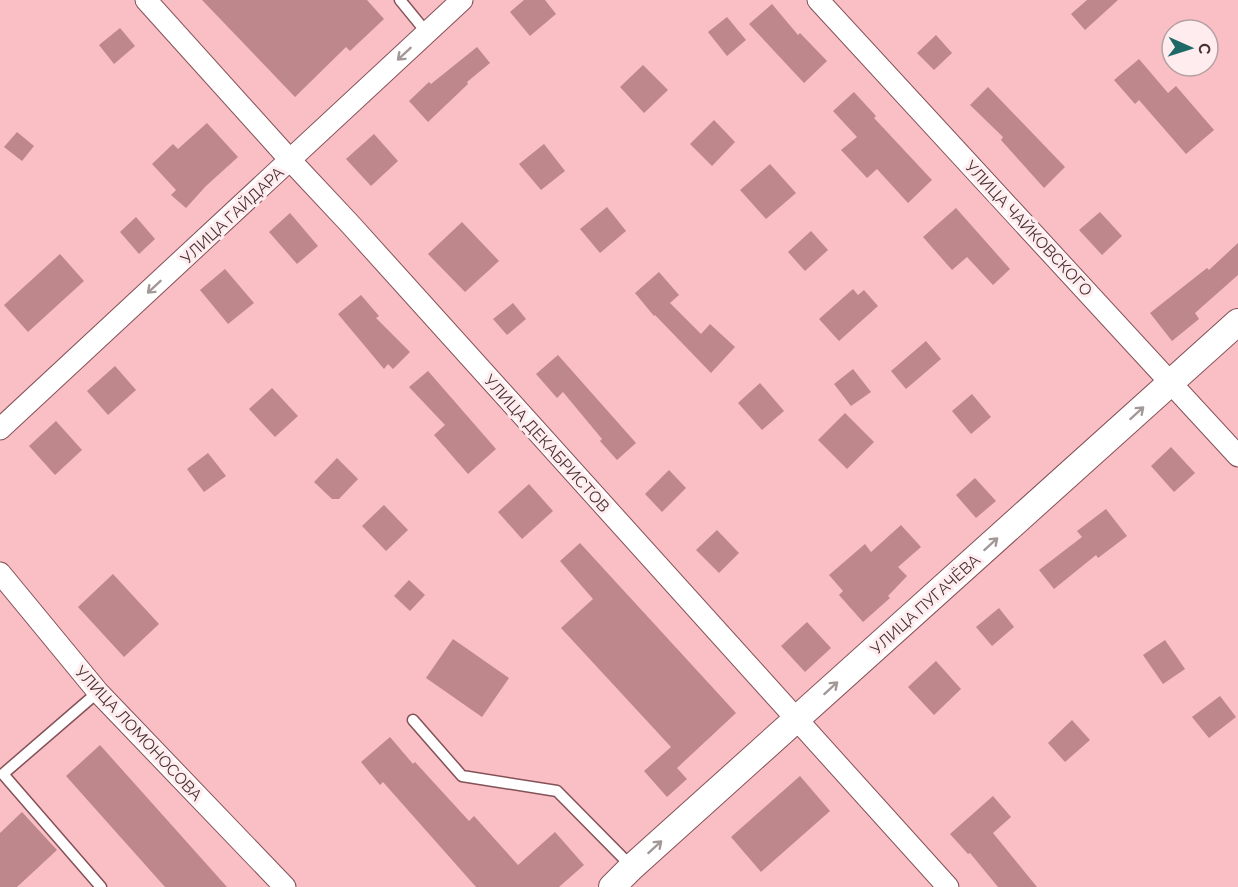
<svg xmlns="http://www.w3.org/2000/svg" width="1238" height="887" font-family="Raleway,sans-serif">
	<rect width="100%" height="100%" fill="#f9bfc5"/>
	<g fill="#bd878c">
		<polygon points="202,0 367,0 384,19 350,51 346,47 295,97"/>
		<polygon points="524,0 545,0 556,14 530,36 510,12"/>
		<polygon points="1087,0 1118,0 1085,30 1071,14"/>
		<polygon points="772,4 798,35 800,33 827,61 804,83 749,24"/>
		<polygon points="727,17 746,40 727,56 708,32"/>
		<polygon points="120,28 135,46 114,64 99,45"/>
		<polygon points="936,35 952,53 934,70 917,53"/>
		<polygon points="477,47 490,63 467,82 468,84 428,122 409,101 429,82 431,84"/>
		<polygon points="1139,59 1168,93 1176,86 1214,130 1186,154 1139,100 1135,104 1114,80"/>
		<polygon points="643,65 668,90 644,113 620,87"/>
		<polygon points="988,87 1065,167 1044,188 1001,140 1003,137 970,105"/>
		<polygon points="854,92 876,116 874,118 932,180 908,203 877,169 867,178 841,150 857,137 833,111"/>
		<polygon points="714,120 735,142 712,166 690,144"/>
		<polygon points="207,123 238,157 206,186 186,208 171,195 176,190 152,164 173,144 178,149"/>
		<polygon points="17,132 34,146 22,161 4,147"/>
		<polygon points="374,134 398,161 371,186 346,159"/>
		<polygon points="544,144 565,171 541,190 519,164"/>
		<polygon points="770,164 796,193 766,219 740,190"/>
		<polygon points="607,207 626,231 600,253 580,229"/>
		<polygon points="956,208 1010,269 993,285 967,257 952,270 923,237"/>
		<polygon points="1100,212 1122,236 1102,255 1079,230"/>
		<polygon points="290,213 318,246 297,264 269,232"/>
		<polygon points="136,217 155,239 139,254 120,232"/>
		<polygon points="462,222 499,261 465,292 428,254"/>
		<polygon points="811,231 828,250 805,271 788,252"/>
		<polygon points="1238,243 1238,275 1195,313 1199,319 1172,341 1150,313 1207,268 1209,270"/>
		<polygon points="60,254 84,281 28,332 4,305"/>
		<polygon points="225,269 254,303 228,324 200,290"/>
		<polygon points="659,272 679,295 670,303 701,334 710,324 735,347 711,373 655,315 654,316 635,293"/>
		<polygon points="853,289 858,295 864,290 878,306 839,341 819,319"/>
		<polygon points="361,295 379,316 376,318 410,352 393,369 388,364 384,369 338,314"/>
		<polygon points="513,303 526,319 507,335 493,319"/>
		<polygon points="926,341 941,359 906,389 891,371"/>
		<polygon points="558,355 636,443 617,460 600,441 602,439 563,392 557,398 536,374"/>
		<polygon points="115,366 136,390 108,415 87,391"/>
		<polygon points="853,369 871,392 851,406 834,384"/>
		<polygon points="428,371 496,449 468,474 434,435 445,425 409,387"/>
		<polygon points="760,383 784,411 762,430 738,403"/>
		<polygon points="272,388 298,416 275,437 249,409"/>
		<polygon points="972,394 991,417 971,434 952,411"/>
		<polygon points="845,413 874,442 847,469 818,440"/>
		<polygon points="56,421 82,450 55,475 29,446"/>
		<polygon points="1171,447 1195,473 1174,492 1151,466"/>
		<polygon points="208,453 226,476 204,492 187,469"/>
		<polygon points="337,458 358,479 339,499 332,499 314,482"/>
		<polygon points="669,470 686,488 662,512 645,494"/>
		<polygon points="975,478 996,501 976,518 956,495"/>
		<polygon points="529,484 553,511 522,539 498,512"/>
		<polygon points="384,505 408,530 386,551 362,526"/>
		<polygon points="1106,509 1127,536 1098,558 1096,555 1054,589 1039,570 1082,537 1077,531"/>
		<polygon points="901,525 921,547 898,567 907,576 888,596 890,598 863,622 839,595 843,591 829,575 865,544 871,552"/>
		<polygon points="717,530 739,553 719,573 696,550"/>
		<polygon points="580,543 736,713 677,768 687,779 667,797 644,771 671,747 561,628 593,599 560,561"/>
		<polygon points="113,574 159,624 124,657 78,607"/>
		<polygon points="409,580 425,595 410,611 394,596"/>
		<polygon points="999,608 1014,627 992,646 976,627"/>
		<polygon points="807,622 831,648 805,672 781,646"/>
		<polygon points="453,639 509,678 482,717 426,678"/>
		<polygon points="1165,640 1185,669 1163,684 1143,655"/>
		<polygon points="936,661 961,689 934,715 908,687"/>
		<polygon points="1220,696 1236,717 1209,738 1192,717"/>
		<polygon points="1072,720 1090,740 1065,762 1048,743"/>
		<polygon points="390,737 413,764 415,762 469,821 474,816 518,865 555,832 584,865 559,887 476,887 383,782 380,785 361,762"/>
		<polygon points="100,745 227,887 165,887 66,776"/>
		<polygon points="800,776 830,811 761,872 731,837"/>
		<polygon points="993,796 1011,817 993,833 1037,887 998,887 970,853 968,854 950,834"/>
		<polygon points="22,812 57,850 17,887 0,887 0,833"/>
	</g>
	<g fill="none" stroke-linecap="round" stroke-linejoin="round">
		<defs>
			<g id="service">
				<polyline points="400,0 427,33"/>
				<polyline points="98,692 3,774 101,887"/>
				<polyline points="413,720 462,776 557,791 632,867"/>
			</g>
			<g id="minor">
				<polyline points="146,0 291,161 350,224 948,887"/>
				<polyline points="818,0 1238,456"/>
				<polyline points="0,429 462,0"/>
				<polyline points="0,573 98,692 285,887"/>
			</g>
			<polyline id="tertiary" points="612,887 632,867 1238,322"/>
		</defs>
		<use href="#service" stroke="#835157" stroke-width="13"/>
		<use href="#minor" stroke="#835157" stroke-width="23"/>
		<use href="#tertiary" stroke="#835157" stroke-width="28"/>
		<use href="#service" stroke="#fff" stroke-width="10"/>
		<use href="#minor" stroke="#fff" stroke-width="21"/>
		<use href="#tertiary" stroke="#fff" stroke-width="26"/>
	</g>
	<defs><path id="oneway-shaft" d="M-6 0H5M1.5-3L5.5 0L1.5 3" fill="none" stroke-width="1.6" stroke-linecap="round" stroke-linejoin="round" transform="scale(1.5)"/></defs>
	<g stroke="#a39898">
		<use href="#oneway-shaft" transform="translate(404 54) rotate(137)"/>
		<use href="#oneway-shaft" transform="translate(154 287) rotate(137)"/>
		<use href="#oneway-shaft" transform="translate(1137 413) rotate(-42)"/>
		<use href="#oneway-shaft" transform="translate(991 544) rotate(-42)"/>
		<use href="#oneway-shaft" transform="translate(831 688) rotate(-42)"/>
		<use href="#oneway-shaft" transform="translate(655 847) rotate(-42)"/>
	</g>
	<g text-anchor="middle" stroke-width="6" stroke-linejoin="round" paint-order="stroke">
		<g font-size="16" fill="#473032" stroke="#ffecee">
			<text transform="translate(232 215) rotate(-43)" y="6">УЛИЦА ГАЙДАРА</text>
			<text transform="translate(1029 228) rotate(47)" y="6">УЛИЦА ЧАЙКОВСКОГО</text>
			<text transform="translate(547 443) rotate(48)" y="6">УЛИЦА ДЕКАБРИСТОВ</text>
			<text transform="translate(925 604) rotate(-42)" y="6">УЛИЦА ПУГАЧЁВА</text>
			<text transform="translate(139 733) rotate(47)" y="6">УЛИЦА ЛОМОНОСОВА</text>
		</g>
	</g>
	<g transform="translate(1190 48) rotate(93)"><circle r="28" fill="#ffecee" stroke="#b5a1a3" stroke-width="1.5"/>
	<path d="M0-4.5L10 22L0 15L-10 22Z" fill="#1d6967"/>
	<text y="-9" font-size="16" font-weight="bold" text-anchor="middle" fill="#473032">С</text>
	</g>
</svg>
